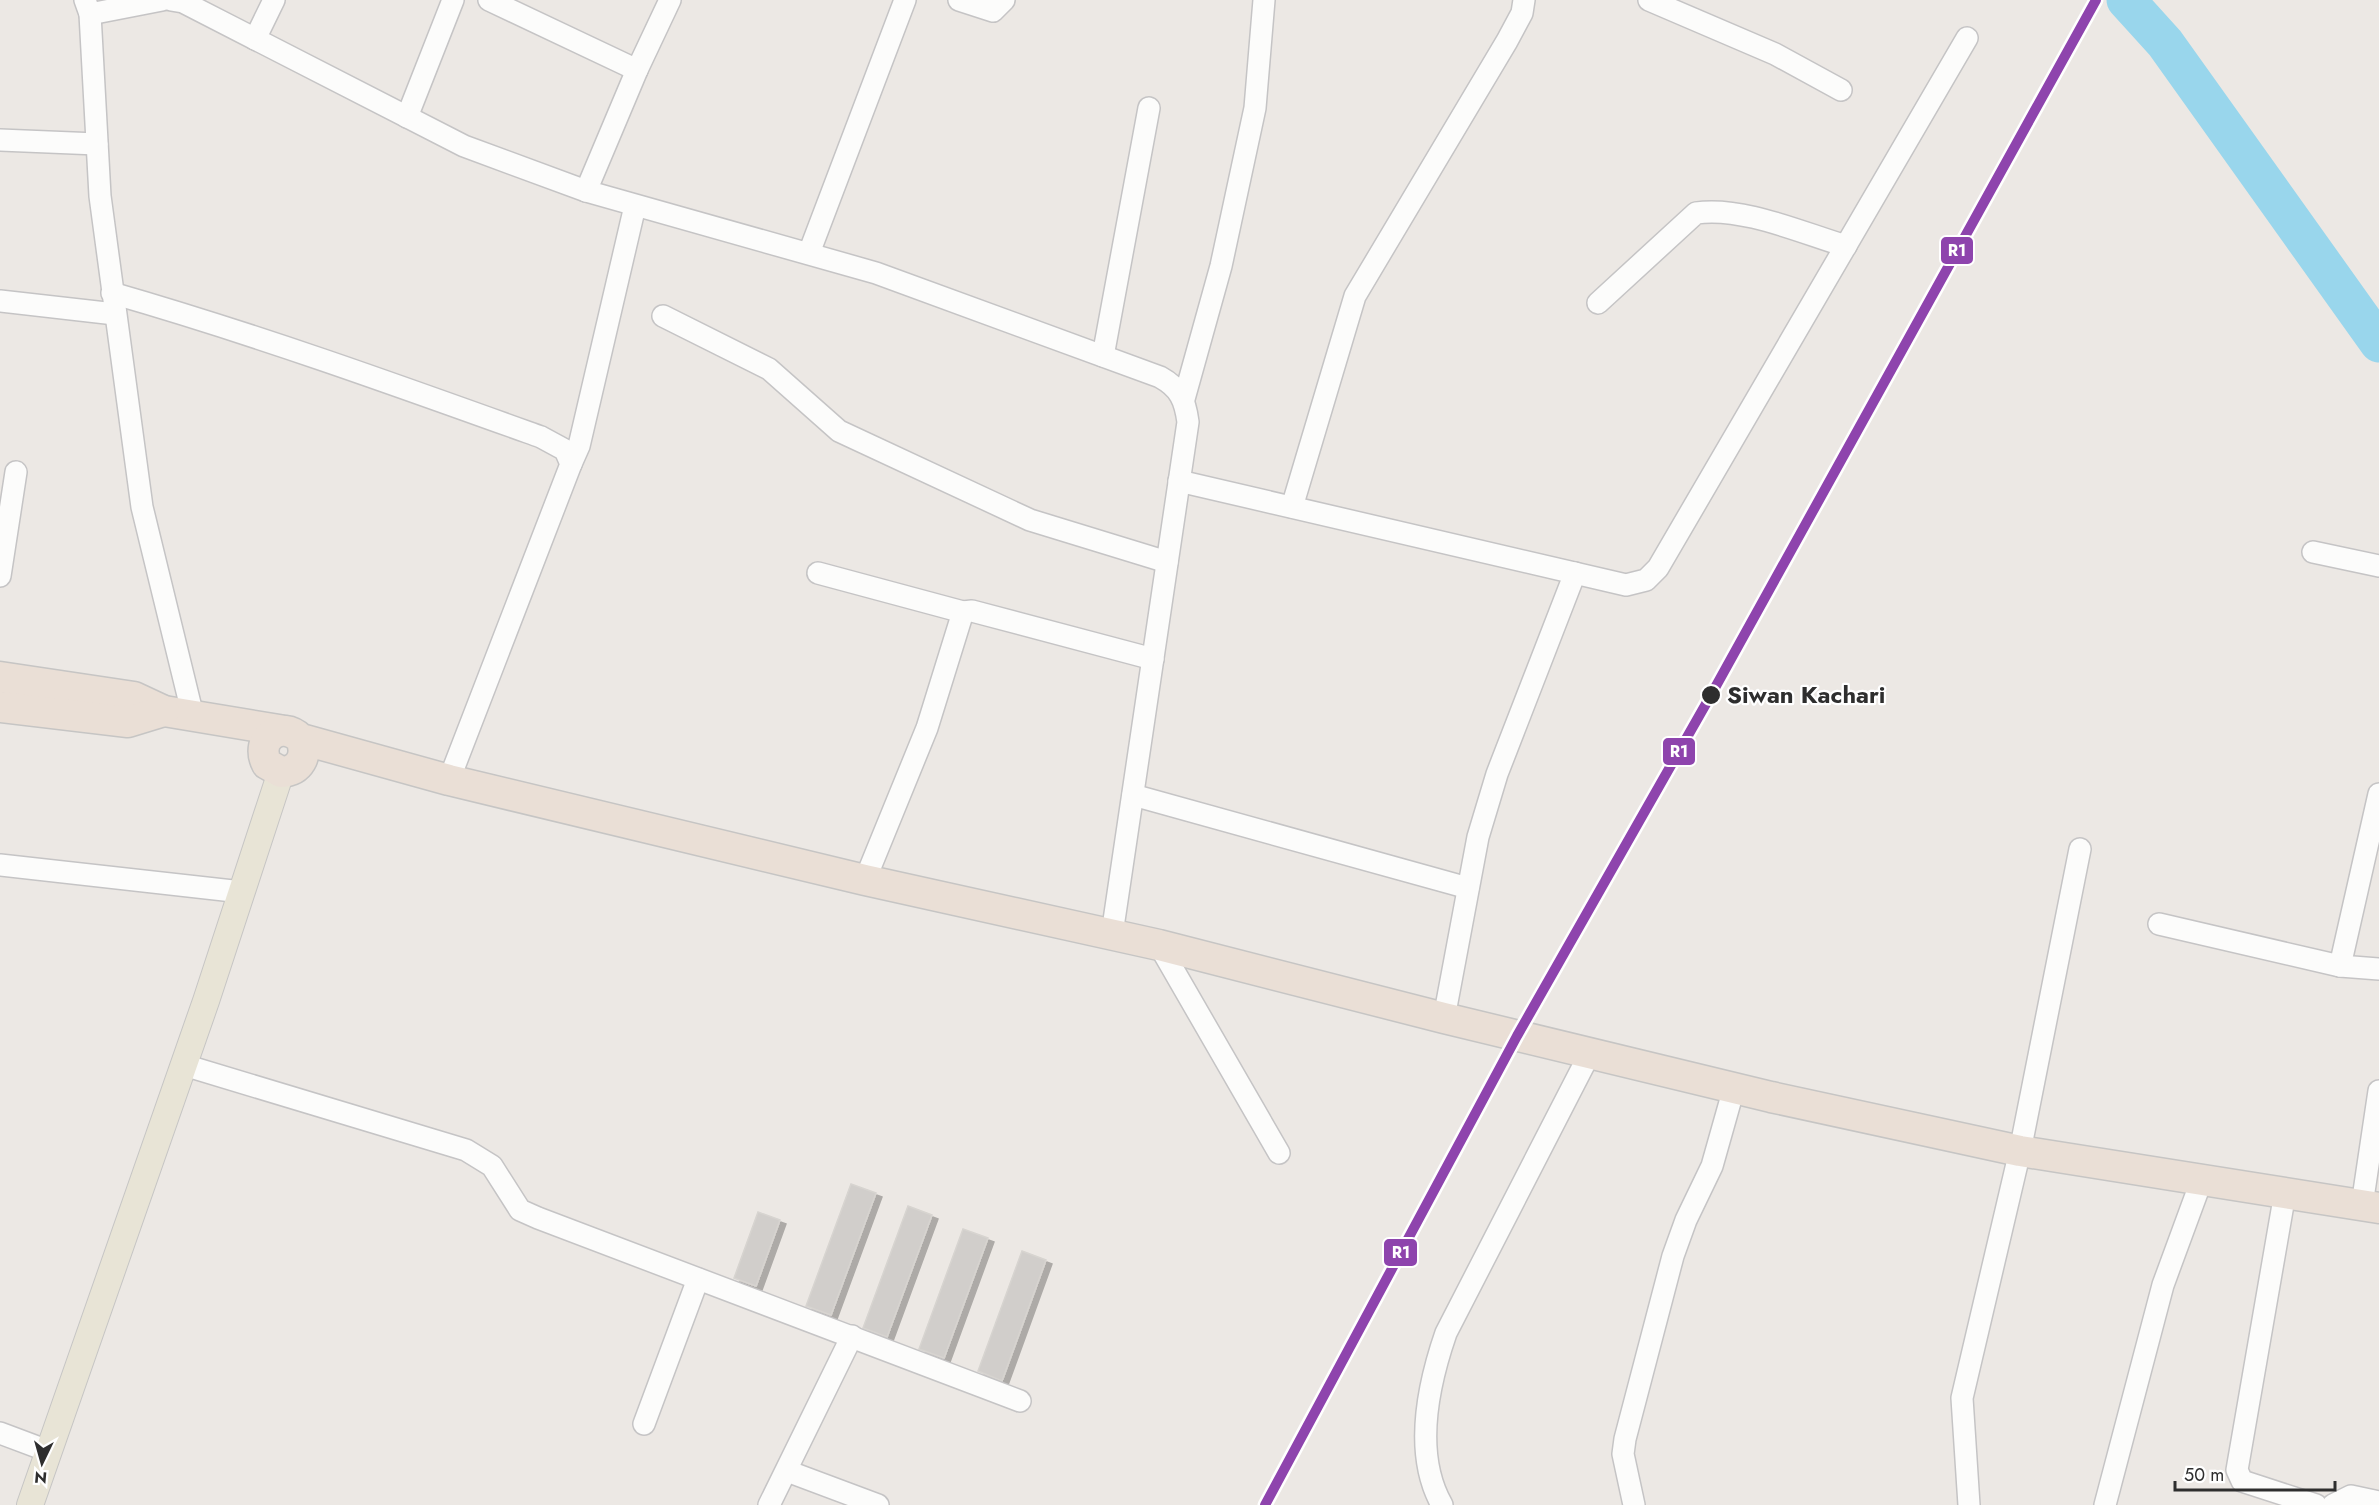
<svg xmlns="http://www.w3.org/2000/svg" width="2379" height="1505" font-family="Jost,sans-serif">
	<defs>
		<filter id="shadow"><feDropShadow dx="6" dy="4" stdDeviation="0" flood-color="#0004"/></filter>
	</defs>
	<rect width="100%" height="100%" fill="#ece8e4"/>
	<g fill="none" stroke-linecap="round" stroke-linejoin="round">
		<polyline stroke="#99d6ec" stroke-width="39" points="2126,0 2165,43 2379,343"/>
	</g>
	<g fill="#d1cecb" stroke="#d7d4d0" stroke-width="1.5" filter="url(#shadow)">
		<polygon points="851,1184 876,1193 831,1315 806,1306"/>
		<polygon points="908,1206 932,1215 887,1337 863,1328"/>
		<polygon points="758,1212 780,1220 756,1286 734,1278"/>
		<polygon points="963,1229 988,1238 944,1358 919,1349"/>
		<polygon points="1022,1251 1046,1260 1002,1381 978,1371"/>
	</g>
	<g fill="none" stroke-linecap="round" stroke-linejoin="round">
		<defs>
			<g id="minor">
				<polyline points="85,0 90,14 100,196 142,507 193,716"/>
				<path d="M171,0L183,2L464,146L586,191L876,273L1160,377C1180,388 1185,400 1188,422L1112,934"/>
				<polyline points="489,0 637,70"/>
				<polyline points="959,0 993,11 1004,0"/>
				<polyline points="1649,0 1775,54 1841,90"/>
				<polyline points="90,14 162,0"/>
				<polyline points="255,39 274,0"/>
				<polyline points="407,117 453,0"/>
				<polyline points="0,140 97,144"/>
				<polyline points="586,191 637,70 670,0"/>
				<polyline points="809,253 905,0"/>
				<path d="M112,293C258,335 399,386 541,437L565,450L571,464L449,780"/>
				<polyline points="0,301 115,314"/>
				<path d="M1598,303L1696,213C1742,206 1802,233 1846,246"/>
				<polyline points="663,316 769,369 839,431 1030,520 1167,562"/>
				<polyline points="1103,356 1149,108"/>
				<polyline points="1184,399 1221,266 1255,108 1264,0"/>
				<polyline points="571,464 579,446 635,206"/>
				<polyline points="1179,481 1626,585 1646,580 1658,568 1967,38"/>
				<polyline points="1292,507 1355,296 1507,41 1522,13 1524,0"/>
				<polyline points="2313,552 2379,566"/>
				<polyline points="818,573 963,612"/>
				<polyline points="0,576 16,472"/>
				<polyline points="1133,795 1468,888"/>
				<polyline points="0,865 242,892"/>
				<polyline points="865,880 927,728 963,612 972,611 1153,659"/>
				<polyline points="2159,924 2340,966 2379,969"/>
				<polyline points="1159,945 1279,1153"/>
				<polyline points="2340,966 2379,794"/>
				<polyline points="1444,1018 1478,837 1497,774 1575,573"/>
				<polyline points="184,1065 466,1150 492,1166 520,1210 538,1218 1020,1401"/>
				<polyline points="2285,1193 2237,1470 2242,1481 2316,1505"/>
				<polyline points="2362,1205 2379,1091"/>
				<polyline points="644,1424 698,1279"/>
				<polyline points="0,1433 48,1451"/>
				<polyline points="787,1471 878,1505"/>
				<polyline points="769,1505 852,1336"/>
				<path d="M1442,1505C1413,1454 1428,1385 1446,1333L1590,1053"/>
				<polyline points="1634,1505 1623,1454 1625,1439 1673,1256 1686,1220 1712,1166 1734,1088"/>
				<polyline points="1969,1505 1962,1398 2020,1151 2080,849"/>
				<polyline points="2105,1505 2163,1285 2202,1179"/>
				<polyline points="2333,1505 2351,1496 2379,1502"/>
			</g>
			<polyline id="major" points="30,1505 206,1001 281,772"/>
			<g id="highway">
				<polyline points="0,677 134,697 164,711 279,730"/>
				<polyline points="0,707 128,722 164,711"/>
				<path d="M301,739C308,756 300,771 281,772L267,764C254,739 281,719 301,739L449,780L865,880L1159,945L1444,1018L1771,1097L2020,1151L2379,1208"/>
			</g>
		</defs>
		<use href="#minor" stroke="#c5c4c5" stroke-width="24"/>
		<use href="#major" stroke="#c6c5c4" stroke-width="28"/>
		<use href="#highway" stroke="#c6c5c4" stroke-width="33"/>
		<use href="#minor" stroke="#fcfcfb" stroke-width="21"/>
		<use href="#major" stroke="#e8e4d6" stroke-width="26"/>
		<use href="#highway" stroke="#eadfd6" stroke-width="30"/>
		<defs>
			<polyline id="rail-1" points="1265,1505 1517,1036 1711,695 2096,0"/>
		</defs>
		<use href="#rail-1" stroke="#fff" stroke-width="15"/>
		<use href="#rail-1" stroke="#8e44ad" stroke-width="10"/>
	</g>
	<circle fill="#2e2e2e" stroke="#fff" stroke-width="2" cx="1711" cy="695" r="10"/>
	<g text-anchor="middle" stroke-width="4.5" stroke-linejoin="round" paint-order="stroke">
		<g font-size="24" font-weight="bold" fill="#2e2e2e" stroke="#fff" text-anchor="start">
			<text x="1727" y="703">Siwan Kachari</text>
		</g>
	</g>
	<g stroke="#fff" stroke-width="2">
		<rect x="1940" y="236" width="34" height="29" rx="6" fill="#8e44ad"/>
		<rect x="1662" y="737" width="34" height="29" rx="6" fill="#8e44ad"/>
		<rect x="1383" y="1238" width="35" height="29" rx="6" fill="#8e44ad"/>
	</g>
	<g font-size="16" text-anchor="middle" font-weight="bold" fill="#fff">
		<text x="1957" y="256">R1</text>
		<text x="1679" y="757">R1</text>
		<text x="1401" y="1258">R1</text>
	</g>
	<g transform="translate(42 1463) rotate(185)" stroke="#ffffff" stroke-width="4.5" paint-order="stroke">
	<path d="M0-4.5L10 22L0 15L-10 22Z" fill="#2e2e2e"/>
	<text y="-9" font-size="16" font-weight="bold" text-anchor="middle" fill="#2e2e2e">N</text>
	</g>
	<path d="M2175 1481v9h160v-9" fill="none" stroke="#2e2e2e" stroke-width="3"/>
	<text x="2184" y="1481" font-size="18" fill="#2e2e2e" stroke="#ffffff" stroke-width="4.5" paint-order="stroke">50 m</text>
</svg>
